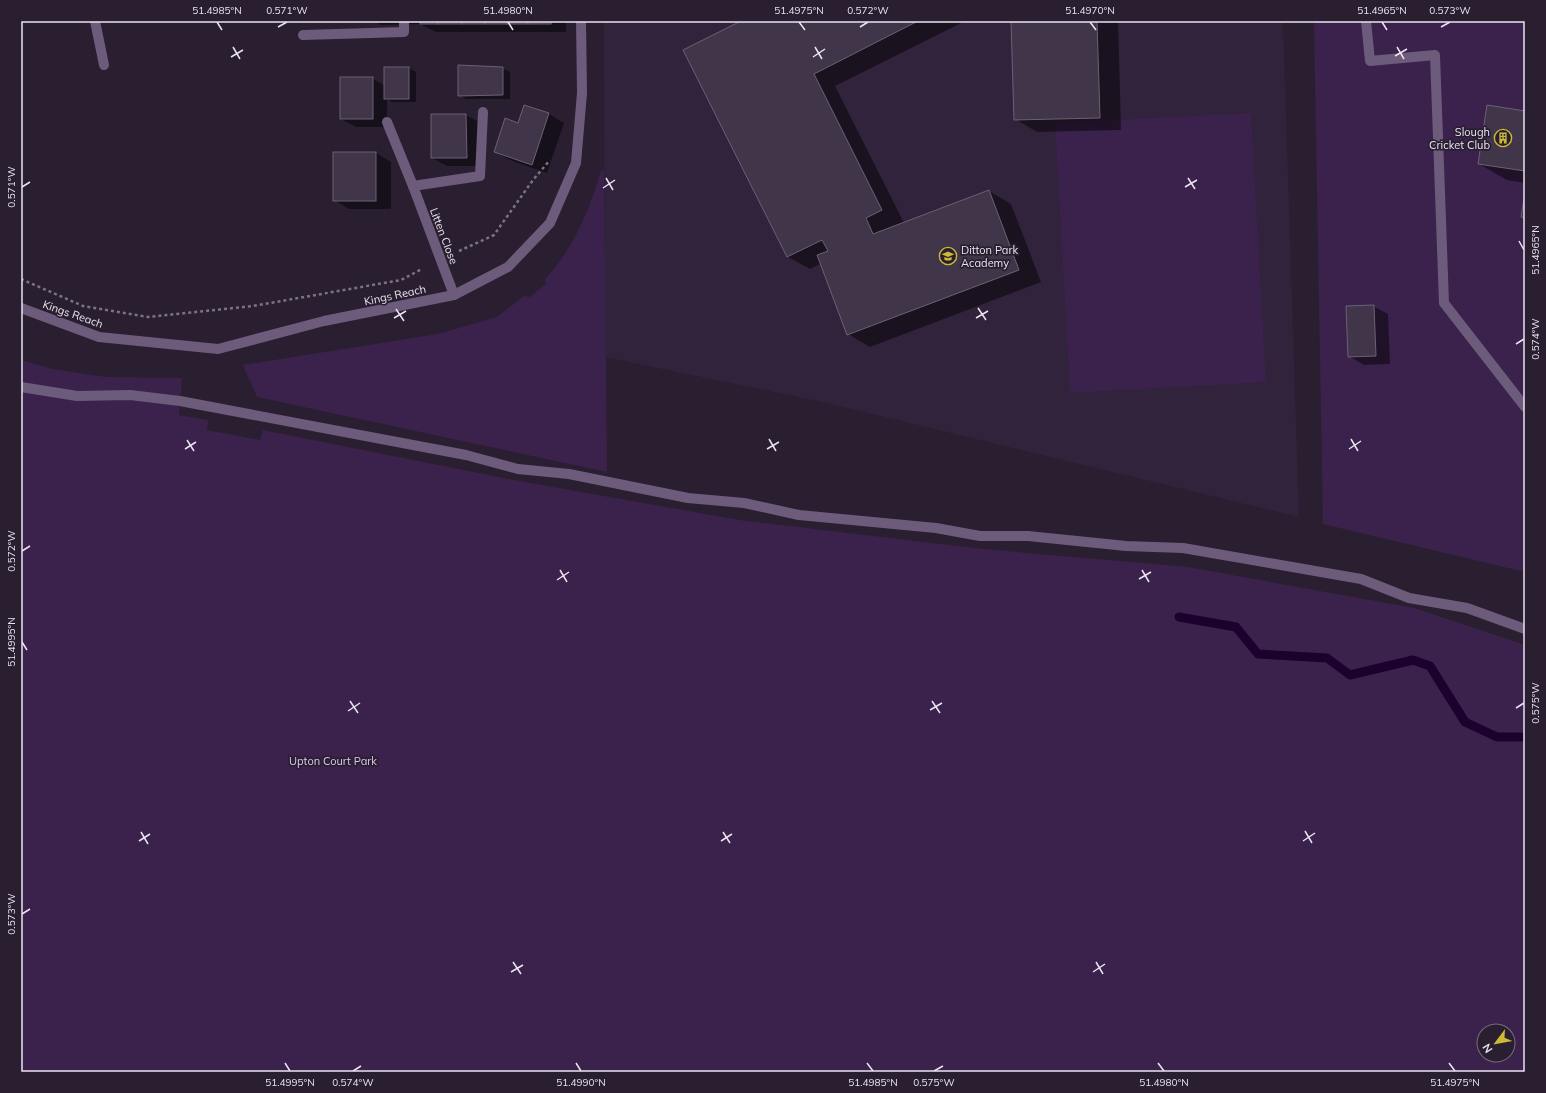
<svg xmlns="http://www.w3.org/2000/svg" width="1546" height="1093" font-family="Mulish,sans-serif">
	<rect width="100%" height="100%" fill="#291f30"/>
	<polygon fill="#31233b" points="604,21 1283,21 1299,517 827,403 605,357"/>
	<g fill="#3b224c" fill-rule="evenodd">
		<polygon points="1314,21 1525,21 1525,572 1323,524"/>
		<polygon points="1251,113 1266,382 1070,393 1055,123"/>
		<path d="M604,169L607,472L257,397L243,365L438,334L497,317L524,296L530,297L546,284L545,279C574,248 589,211 601,171Z"/>
		<path d="M21,360L52,369L106,377L182,378L179,415L208,420L207,430L260,440L263,430L514,480L739,520L983,549L1188,567L1414,608L1525,645V1072H21ZM1484,1031H1508V1055H1484Z"/>
	</g>
	<g fill="#0007">
		<polygon points="375,21 566,21 566,32 436,32 420,24 381,25"/>
		<polygon points="743,21 965,21 835,86 904,223 989,191 1011,204 1041,282 870,347 848,334 822,263 810,269 788,257 684,51"/>
		<polygon points="1012,21 1118,21 1121,130 1037,132 1015,119"/>
		<polygon points="409,68 416,72 416,102 392,102 387,99 387,127 356,127 341,119 372,78 385,86"/>
		<polygon points="502,68 510,72 510,99 466,99 459,95"/>
		<polygon points="524,106 549,114 564,123 547,173 510,160 495,152 518,124"/>
		<polygon points="1525,112 1525,183 1507,180 1479,164"/>
		<polygon points="432,115 466,115 481,123 481,166 447,166 432,158"/>
		<polygon points="334,153 376,153 391,162 391,209 349,209 334,200"/>
		<polygon points="1373,306 1388,314 1390,364 1364,365 1349,356"/>
	</g>
	<g fill="none" stroke-linecap="round" stroke-linejoin="round">
		<polyline stroke="#1c002d" stroke-width="9" points="1179,617 1236,627 1258,654 1327,658 1350,675 1413,660 1430,666 1465,722 1497,737 1525,737"/>
	</g>
	<g fill="#413649" stroke="#6c6075">
		<rect x="420" y="21" width="18" height="3"/>
		<rect x="438" y="21" width="24" height="3"/>
		<rect x="462" y="21" width="23" height="3"/>
		<rect x="485" y="21" width="22" height="3"/>
		<rect x="507" y="21" width="21" height="3"/>
		<rect x="528" y="21" width="23" height="3"/>
		<polygon points="741,21 918,21 814,74 882,210 866,218 873,234 989,190 1019,270 847,335 817,255 828,251 822,240 787,257 683,50"/>
		<polygon points="1011,21 1097,21 1100,118 1014,120"/>
		<polygon points="458,65 503,67 503,95 458,96"/>
		<rect x="384" y="67" width="25" height="32"/>
		<rect x="340" y="77" width="33" height="42"/>
		<polygon points="524,105 549,113 532,165 494,152 505,118 518,123"/>
		<polygon points="1487,105 1525,111 1525,171 1478,164"/>
		<polygon points="431,114 466,114 467,158 431,158"/>
		<rect x="333" y="152" width="43" height="49"/>
		<polygon points="1525,193 1525,218 1521,217"/>
		<polygon points="1374,305 1376,356 1348,357 1346,306"/>
	</g>
	<g fill="none" stroke-linecap="round" stroke-linejoin="round">
		<g stroke="#7c7382" stroke-width="2.5" stroke-dasharray="3 3" stroke-linecap="butt">
			<polyline points="459,251 494,235 533,180 550,160"/>
			<polyline points="21,279 83,306 148,317 253,306 401,280 422,269"/>
		</g>
		<g stroke="#6d5b7b" stroke-width="10">
			<polyline points="1366,21 1370,61 1435,55 1444,303 1525,407"/>
			<polyline points="303,35 404,32 404,21"/>
			<polyline points="21,387 77,396 130,395 180,401 466,455 518,469 569,474 688,498 744,503 799,515 936,528 980,536 1028,536 1126,546 1183,548 1361,579 1409,598 1467,608 1525,629"/>
		</g>
		<g stroke="#6d5b7b" stroke-width="10">
			<polyline points="95,21 104,65"/>
			<polyline points="387,122 413,186 480,176 483,112"/>
			<polyline points="413,186 454,295"/>
			<polyline points="21,308 99,337 218,349 324,321 454,295 508,267 550,223 576,163 582,93 581,21"/>
		</g>
	</g>
	<path fill="none" stroke="#eae4f0" stroke-width="1.5" d="M217,22L222,30M508,22L513,30M799,22L805,30M1090,22L1096,30M1382,22L1387,30M278,27L287,22M860,27L868,22M1441,27L1450,22M233,47L240,59M815,47L822,59M1397,47L1404,59M1395,56L1407,49M231,57L243,50M813,57L825,49M606,178L613,190M1188,178L1195,189M22,187L30,182M1185,187L1197,180M603,188L615,180M1519,241L1524,250M978,308L986,320M396,309L404,321M394,318L406,311M976,318L988,311M1516,344L1524,339M769,439L776,451M1351,439L1358,451M187,440L194,451M185,449L196,442M767,449L779,442M1349,449L1361,441M22,551L30,546M560,570L567,582M1142,570L1149,582M1139,579L1151,572M557,580L569,572M22,642L27,650M350,701L358,713M932,701L940,713M1516,708L1524,703M930,710L942,703M348,711L360,703M1305,831L1312,843M141,832L148,844M723,832L730,843M139,841L150,834M721,841L732,834M1303,841L1315,833M22,914L30,909M513,962L521,974M1096,962L1103,974M511,972L523,965M1093,972L1105,964M285,1063L290,1071M576,1063L581,1071M867,1063L873,1071M1158,1063L1164,1071M1449,1063L1455,1071M353,1071L361,1066M934,1071L943,1066"/>
	<defs>
		<symbol id="building-ring" viewBox="-11 -11 22 22"><circle r="9.5" fill="#291f30" stroke="#cdb938" stroke-width="1.5"/><path d="M-4-6H4V6H1V3H-1V6H-4ZM-2.5-4.3h1.7v1.8h-1.7ZM.8-4.3h1.7v1.8H.8ZM-2.5-1h1.7V.8h-1.7ZM.8-1h1.7V.8H.8Z" fill="#cdb938"/></symbol>
		<symbol id="school-ring" viewBox="-11 -11 22 22"><circle r="9.5" fill="#291f30" stroke="#cdb938" stroke-width="1.5"/><path d="M0-5L7-2L0 1L-7-2ZM-4 1L0 2.5L4 1V4Q0 6-4 4Z" fill="#cdb938"/></symbol>
	</defs>
	<g fill-rule="evenodd">
		<use href="#building-ring" x="1493" y="128" width="20" height="20"/>
		<use href="#school-ring" x="938" y="246" width="20" height="20"/>
	</g>
	<g text-anchor="middle" stroke-width="3.5" stroke-linejoin="round" paint-order="stroke">
		<g font-size="11" fill="#eae4f0" stroke="#291f30" text-anchor="end">
			<text x="1490" y="136">Slough<tspan x="1490" dy="13">Cricket Club</tspan></text>
			<text x="961" y="254" text-anchor="start">Ditton Park<tspan x="961" dy="13">Academy</tspan></text>
		</g>
		<g font-size="11" fill="#eae4f0" stroke="#291f30">
			<text transform="translate(444 236) rotate(69)" y="4">Litten Close</text>
			<text transform="translate(395 295) rotate(-12)" y="4">Kings Reach</text>
			<text transform="translate(73 314) rotate(19)" y="4">Kings Reach</text>
		</g>
		<g font-size="11" fill="#dfc8f1" stroke="#291f30">
			<text x="333" y="765">Upton Court Park</text>
		</g>
	</g>
	<rect width="1546" height="1093" fill="none" stroke="#291f30" stroke-width="44"/>
	<g transform="translate(1496 1043) rotate(238)"><circle r="19" fill="#291f30" stroke="#766e7d"/>
	<path d="M0-3L7 15L0 10L-7 15Z" fill="#cdb938"/>
	<text y="-6" font-size="11" font-weight="bold" text-anchor="middle" fill="#eae4f0">N</text>
	</g>
	<rect x="22" y="22" width="1502" height="1049" fill="none" stroke="#eae4f0" stroke-width="1.5"/>
	<g font-size="10" text-anchor="middle" fill="#eae4f0">
		<text x="217" y="14">51.4985°N</text>
		<text x="287" y="14">0.571°W</text>
		<text x="508" y="14">51.4980°N</text>
		<text x="799" y="14">51.4975°N</text>
		<text x="868" y="14">0.572°W</text>
		<text x="1090" y="14">51.4970°N</text>
		<text x="1382" y="14">51.4965°N</text>
		<text x="1450" y="14">0.573°W</text>
		<text transform="translate(11 187) rotate(-90)" y="4">0.571°W</text>
		<text transform="translate(1535 250) rotate(-90)" y="4">51.4965°N</text>
		<text transform="translate(1535 339) rotate(-90)" y="4">0.574°W</text>
		<text transform="translate(11 551) rotate(-90)" y="4">0.572°W</text>
		<text transform="translate(11 642) rotate(-90)" y="4">51.4995°N</text>
		<text transform="translate(1535 703) rotate(-90)" y="4">0.575°W</text>
		<text transform="translate(11 914) rotate(-90)" y="4">0.573°W</text>
		<text x="290" y="1086">51.4995°N</text>
		<text x="353" y="1086">0.574°W</text>
		<text x="581" y="1086">51.4990°N</text>
		<text x="873" y="1086">51.4985°N</text>
		<text x="934" y="1086">0.575°W</text>
		<text x="1164" y="1086">51.4980°N</text>
		<text x="1455" y="1086">51.4975°N</text>
	</g>
</svg>
